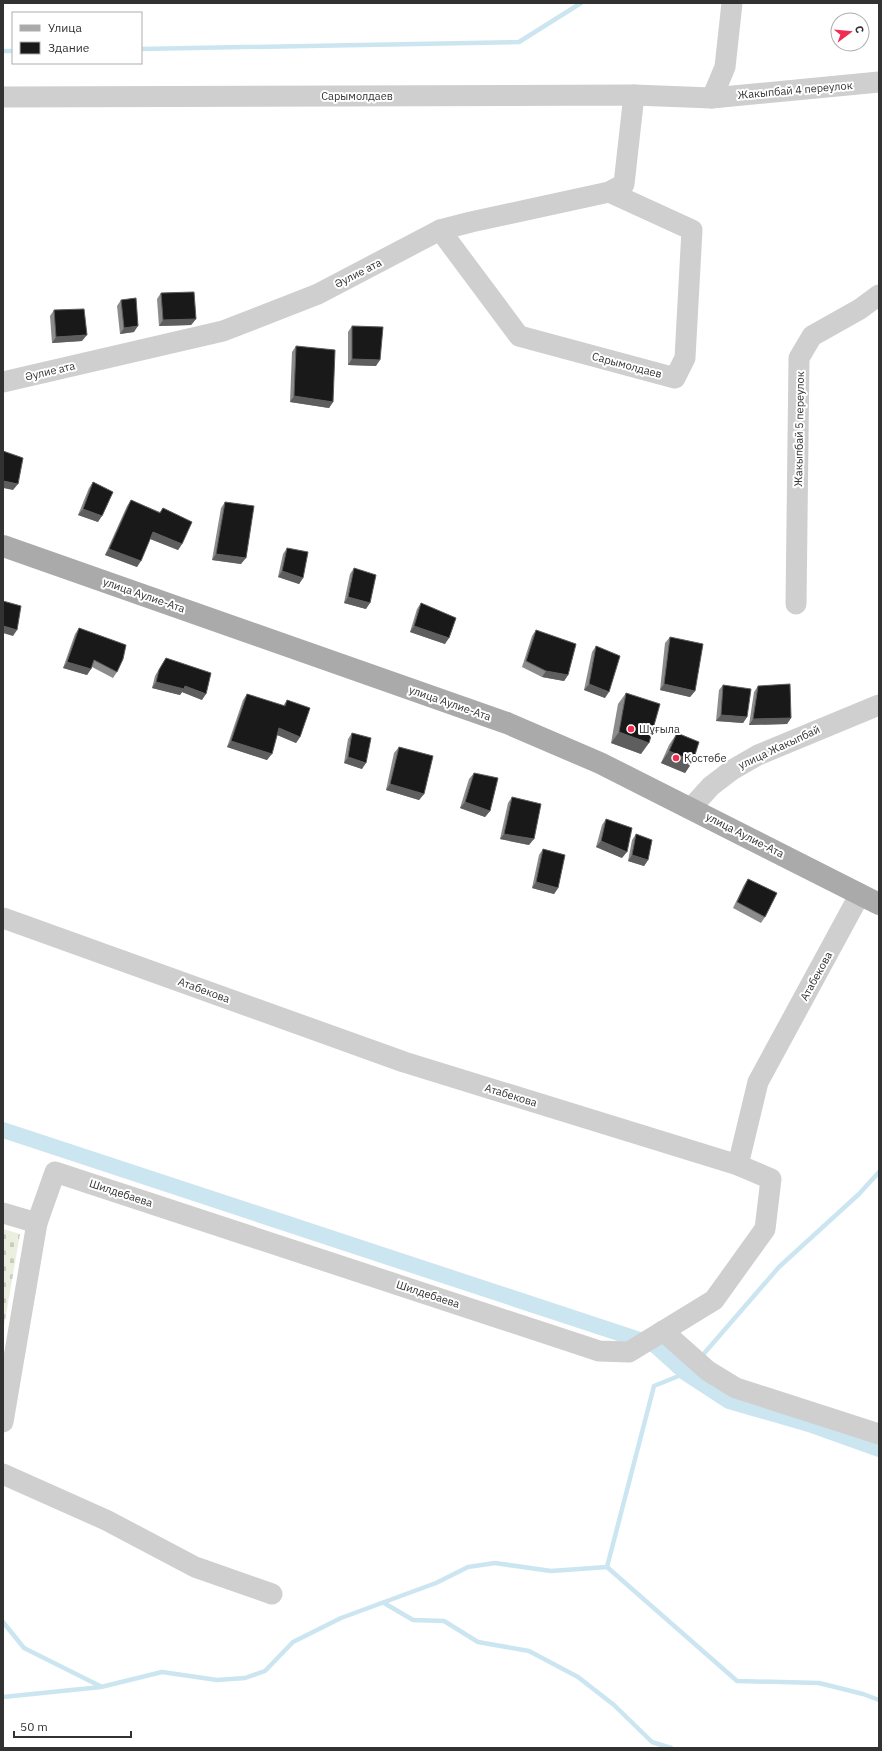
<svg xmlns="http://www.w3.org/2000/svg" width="882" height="1751" font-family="'IBM Plex Sans',sans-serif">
	<defs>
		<pattern id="cemetery-stones" width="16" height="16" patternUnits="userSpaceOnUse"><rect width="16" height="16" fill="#eaefe0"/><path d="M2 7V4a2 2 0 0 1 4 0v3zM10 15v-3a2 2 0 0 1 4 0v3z" fill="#c9cdc1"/></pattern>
	</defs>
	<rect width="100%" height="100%" fill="#fff"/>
	<polygon fill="url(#cemetery-stones)" points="3,1229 20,1234 3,1332"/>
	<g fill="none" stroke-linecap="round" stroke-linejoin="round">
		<g stroke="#cbe6f0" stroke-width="4.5">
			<polyline points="141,49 519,42 581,3"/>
			<polyline points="3,51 13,51"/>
			<polyline points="701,1357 779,1267 859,1194 879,1172"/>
			<polyline points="607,1567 654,1386 686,1373 693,1365"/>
			<polyline points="384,1603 413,1620 444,1621 478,1642 529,1651 578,1677 614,1705 652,1742 671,1748"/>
			<polyline points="3,1622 24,1648 100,1686"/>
			<polyline points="3,1697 101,1687 162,1672 217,1680 245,1678 265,1671 293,1642 341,1618 436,1583 468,1567 495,1563 551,1571 607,1567 737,1681 819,1683 863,1694 879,1700"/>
		</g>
		<polyline stroke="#cbe6f0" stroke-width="16" points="3,1130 655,1345 686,1373 729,1401 809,1424 879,1449"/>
		<g stroke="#cfcfcf" stroke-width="21">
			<polyline points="3,97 634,95 712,98 879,82"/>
			<polyline points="712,98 725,67 732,3"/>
			<polyline points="440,230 519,336 675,378 685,358 692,230 609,192"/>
			<polyline points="3,382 223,331 318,294 440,230 471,222 609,192 624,184 634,95"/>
			<polyline points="796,604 799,358 812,336 860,309 879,295"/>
			<polyline points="691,808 711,786 732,770 758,755 879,705"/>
			<polyline points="3,918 404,1062 738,1165 758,1082 860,894"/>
			<polyline points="3,1213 37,1223 55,1172 599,1351 629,1352 714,1300 765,1229 771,1179 738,1165"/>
			<polyline points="663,1331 708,1371 736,1388 879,1434"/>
			<polyline points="3,1422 37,1223"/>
			<polyline points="3,1474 106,1520 195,1567 272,1594"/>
		</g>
		<polyline stroke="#aaa" stroke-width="22" points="3,546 507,723 600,763 879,904"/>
	</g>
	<g fill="#8c8c8c">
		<polygon points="161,293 196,319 191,325 159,326 157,299"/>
		<polygon points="121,300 134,332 120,334 117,306"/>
		<polygon points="54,310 82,341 52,343 50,316"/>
		<polygon points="352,326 376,366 348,365 348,332"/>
		<polygon points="296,346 333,402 329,408 290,402 292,352"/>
		<polygon points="93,482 98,522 78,515 89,488"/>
		<polygon points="131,500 160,512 163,508 182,544 178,550 150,539 137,567 105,555 127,506"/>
		<polygon points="225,502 241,564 212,560 221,508"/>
		<polygon points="287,548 303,578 299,584 278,577 283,554"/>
		<polygon points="354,568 366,609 344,603 350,574"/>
		<polygon points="421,603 445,644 410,632 417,609"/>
		<polygon points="79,628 117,672 113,678 92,667 87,675 63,668 75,634"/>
		<polygon points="536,630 568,675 564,681 542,677 522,667 532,636"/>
		<polygon points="670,637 695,691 690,697 660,690 665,643"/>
		<polygon points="596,646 605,698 584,690 592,652"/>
		<polygon points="166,658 202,700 182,692 180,695 152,688 155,676 162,664"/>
		<polygon points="723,685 747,717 743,723 716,721 719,690"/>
		<polygon points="758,686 791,718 787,724 749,725 754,692"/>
		<polygon points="626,693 641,754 611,743 618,704"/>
		<polygon points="247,694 283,706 287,700 300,737 296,743 277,735 267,760 227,747 243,700"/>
		<polygon points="352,733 362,769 344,763 348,739"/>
		<polygon points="677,733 693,761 685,773 661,763 669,745"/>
		<polygon points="399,747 424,794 419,800 386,790 394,753"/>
		<polygon points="474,773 490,811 485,817 460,808 469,779"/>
		<polygon points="512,797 529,845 500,839 508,803"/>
		<polygon points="606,819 622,858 596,847 602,825"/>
		<polygon points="636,834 648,860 644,866 628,861 632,840"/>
		<polygon points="543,849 558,888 554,894 532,888 539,855"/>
		<polygon points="748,879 765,917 761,923 733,908 744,885"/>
	</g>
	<g fill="#5e5e5e">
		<polygon points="196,319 191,325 159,326 163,320"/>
		<polygon points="138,326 134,332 120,334 124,328"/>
		<polygon points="87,335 82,341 52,343 56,337"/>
		<polygon points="352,359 380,360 376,366 348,365"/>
		<polygon points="294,396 333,402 329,408 290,402"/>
		<polygon points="3,481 18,484 13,490 3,488"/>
		<polygon points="83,509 102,516 98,522 78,515"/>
		<polygon points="153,532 182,544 178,550 148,538"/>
		<polygon points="109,549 141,561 137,567 105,555"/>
		<polygon points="216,554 246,558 241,564 212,560"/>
		<polygon points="282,571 303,578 299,584 278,577"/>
		<polygon points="348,597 370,603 366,609 344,603"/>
		<polygon points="3,626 17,630 13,636 3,633"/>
		<polygon points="414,626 449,638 445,644 410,632"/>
		<polygon points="67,662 91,669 87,675 63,668"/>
		<polygon points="546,671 568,675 564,681 542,677"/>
		<polygon points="156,682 185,686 206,694 202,700 182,692 180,695 152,688"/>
		<polygon points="589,684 609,692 605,698 584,690"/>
		<polygon points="664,684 695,691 690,697 660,690"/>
		<polygon points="721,715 747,717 743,723 716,721"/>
		<polygon points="791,718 787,724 749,725 753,719"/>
		<polygon points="279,728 300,737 296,743 275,734"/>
		<polygon points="619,732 649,743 641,754 611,743"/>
		<polygon points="231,741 272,754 267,760 227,747"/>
		<polygon points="669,751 693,761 685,773 661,763"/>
		<polygon points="348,757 366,763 362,769 344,763"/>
		<polygon points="390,784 424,794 419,800 386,790"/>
		<polygon points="465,802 490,811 485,817 460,808"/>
		<polygon points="504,834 534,839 529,845 500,839"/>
		<polygon points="601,841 627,852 622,858 596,847"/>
		<polygon points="632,855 648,860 644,866 628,861"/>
		<polygon points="536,882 558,888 554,894 532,888"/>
	</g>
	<g fill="#191919" stroke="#5e5e5e">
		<polygon points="194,292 196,319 163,320 161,293"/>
		<polygon points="136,298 138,326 124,328 121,300"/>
		<polygon points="84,309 87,335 56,337 54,310"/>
		<polygon points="352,326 383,327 380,360 352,359"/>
		<polygon points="296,346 335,350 333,402 294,396"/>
		<polygon points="3,451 23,458 18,484 3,481"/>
		<polygon points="93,482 113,492 102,516 83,509"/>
		<polygon points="131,500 160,513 163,508 192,522 182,544 153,532 141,561 109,549"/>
		<polygon points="225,502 254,506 246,558 216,554"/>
		<polygon points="287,548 308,552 303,578 282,571"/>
		<polygon points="354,568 376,575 370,603 348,597"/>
		<polygon points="3,601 21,606 17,630 3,626"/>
		<polygon points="421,603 456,618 449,638 414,626"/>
		<polygon points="79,628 126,645 123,659 117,672 94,660 91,669 67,662"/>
		<polygon points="536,630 576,644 568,675 546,671 526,661"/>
		<polygon points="670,637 703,644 695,691 664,684"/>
		<polygon points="596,646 620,656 609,692 589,684"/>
		<polygon points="166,658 211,673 206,694 185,686 184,689 156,682 159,670"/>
		<polygon points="790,684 791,718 753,719 758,686"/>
		<polygon points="723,685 751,689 747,717 721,715"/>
		<polygon points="626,693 660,704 649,743 619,732"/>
		<polygon points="247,694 285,706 287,700 310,708 300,737 279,728 272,754 231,741"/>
		<polygon points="352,733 371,738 366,763 348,757"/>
		<polygon points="677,733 699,742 693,761 669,751"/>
		<polygon points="399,747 433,756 424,794 390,784"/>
		<polygon points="474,773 498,778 490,811 465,802"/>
		<polygon points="512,797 541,804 534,839 504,834"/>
		<polygon points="606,819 632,828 627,852 601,841"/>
		<polygon points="636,834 652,840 648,860 632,855"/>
		<polygon points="543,849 565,855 558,888 536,882"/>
		<polygon points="748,879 777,893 765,917 737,902"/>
	</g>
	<g fill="#f22b51" stroke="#fff" stroke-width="1.5">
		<circle cx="631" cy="729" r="4"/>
		<circle cx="676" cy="758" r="4"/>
	</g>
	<g text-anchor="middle" stroke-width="4" stroke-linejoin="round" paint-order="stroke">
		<g font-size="11" fill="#323232" stroke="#fff">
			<text transform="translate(795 90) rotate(-5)" y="4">Жакыпбай 4 переулок</text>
			<text x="357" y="100">Сарымолдаев</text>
			<text transform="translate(358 273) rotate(-27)" y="4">Әулие ата</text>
			<text transform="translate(627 365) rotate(15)" y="4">Сарымолдаев</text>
			<text transform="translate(50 371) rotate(-13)" y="4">Әулие ата</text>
			<text transform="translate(799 429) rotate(-89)" y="4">Жакыпбай 5 переулок</text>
			<text transform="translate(144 595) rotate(19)" y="4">улица Аулие-Ата</text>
			<text transform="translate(450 703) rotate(19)" y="4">улица Аулие-Ата</text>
			<text transform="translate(779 747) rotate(-25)" y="4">улица Жакыпбай</text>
			<text transform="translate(745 835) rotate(27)" y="4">улица Аулие-Ата</text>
			<text transform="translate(816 976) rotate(-61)" y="4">Атабекова</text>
			<text transform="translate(204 990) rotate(20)" y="4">Атабекова</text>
			<text transform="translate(511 1095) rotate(17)" y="4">Атабекова</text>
			<text transform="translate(121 1193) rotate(18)" y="4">Шилдебаева</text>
			<text transform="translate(428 1294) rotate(18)" y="4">Шилдебаева</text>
		</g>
		<g font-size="11" fill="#323232" stroke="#fff" text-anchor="start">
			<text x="639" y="733">Шұғыла</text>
			<text x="684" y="762">Қостөбе</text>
		</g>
	</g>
	<rect width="882" height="1751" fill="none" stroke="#323232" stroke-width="8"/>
	<rect x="12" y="12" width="130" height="52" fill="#ffffff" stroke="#adadad"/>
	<rect x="20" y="25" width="20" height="6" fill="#aaaaaa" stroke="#adadad"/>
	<text x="48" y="32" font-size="12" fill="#323232">Улица</text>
	<rect x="20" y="42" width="20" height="12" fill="#191919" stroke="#adadad"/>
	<text x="48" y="52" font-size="12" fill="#323232">Здание</text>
	<g transform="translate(850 32) rotate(74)"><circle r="19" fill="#ffffff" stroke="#adadad"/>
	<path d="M0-3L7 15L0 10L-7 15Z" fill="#f22b51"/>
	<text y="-6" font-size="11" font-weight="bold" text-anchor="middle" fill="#323232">С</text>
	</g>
	<path d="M14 1731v6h117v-6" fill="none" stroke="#323232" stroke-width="2"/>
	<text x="20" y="1731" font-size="12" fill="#323232" stroke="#ffffff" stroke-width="3" paint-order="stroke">50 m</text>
</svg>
